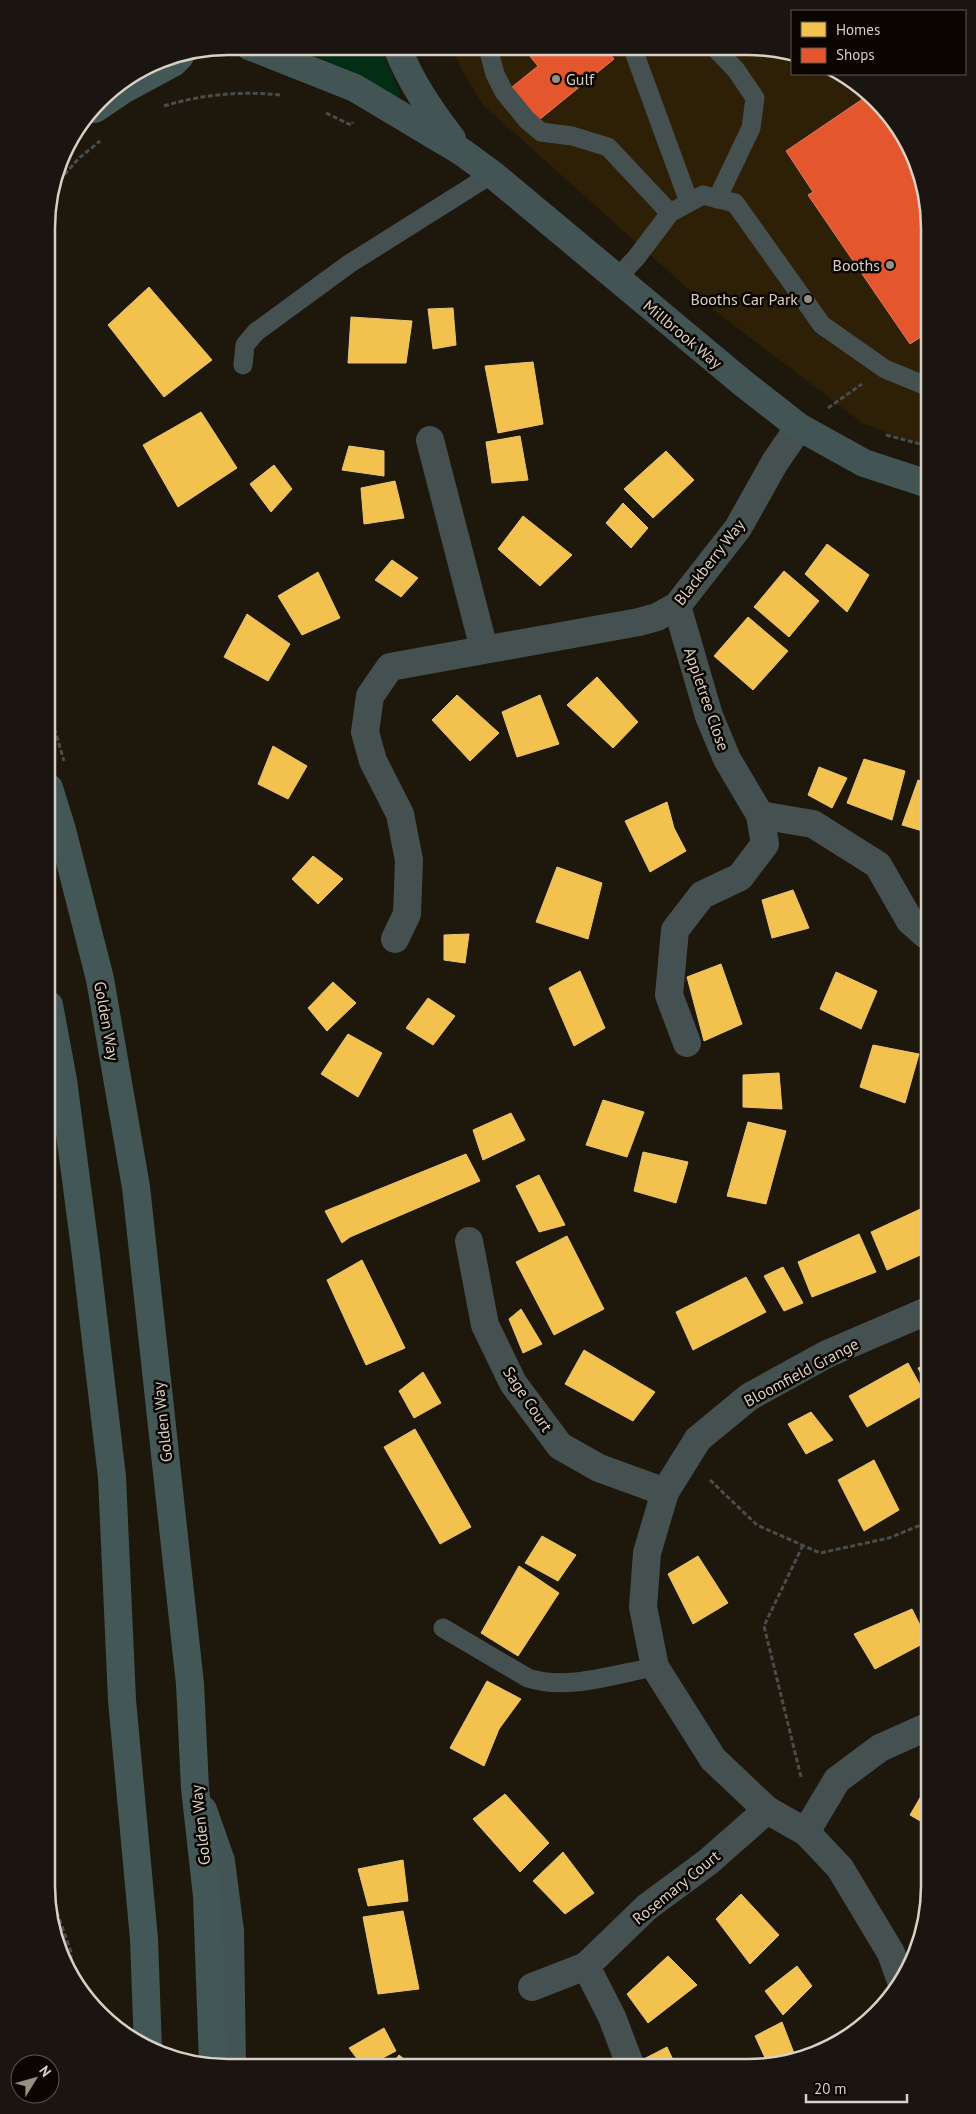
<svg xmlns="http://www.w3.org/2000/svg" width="976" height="2114" font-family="'PT Sans',sans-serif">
	<rect width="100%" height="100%" fill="#1e170c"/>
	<polygon fill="#2e1f07" points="463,48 783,50 792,53 792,74 841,74 868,92 905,137 923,181 924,447 862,423 697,297 482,104 456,59"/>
	<polygon fill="#042d16" points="293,47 380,47 401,95 395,99 344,70"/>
	<g fill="#f2c14e" stroke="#eac672">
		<polygon points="149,287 212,360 164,397 108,325"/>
		<polygon points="453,308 456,345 433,349 428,309"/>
		<polygon points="351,317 412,321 406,363 348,363"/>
		<polygon points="533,362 543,424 498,433 485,366"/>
		<polygon points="201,412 237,468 178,507 143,445"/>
		<polygon points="520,436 528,480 492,483 486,442"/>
		<polygon points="349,446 384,451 384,476 342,470"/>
		<polygon points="666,451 694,480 653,518 624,489"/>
		<polygon points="274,465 292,489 271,512 250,484"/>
		<polygon points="395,481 404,518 364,524 361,488"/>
		<polygon points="623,503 648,528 631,548 606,523"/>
		<polygon points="523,516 572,555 540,586 498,549"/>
		<polygon points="827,544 869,575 847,612 805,574"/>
		<polygon points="392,560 418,578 401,597 375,580"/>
		<polygon points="784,571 819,601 789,637 754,607"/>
		<polygon points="318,572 340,618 302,635 278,596"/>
		<polygon points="247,614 290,644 268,681 224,657"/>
		<polygon points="748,617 788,651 753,690 714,656"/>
		<polygon points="597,677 638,722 613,748 567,705"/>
		<polygon points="457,695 499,733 470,761 432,720"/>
		<polygon points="540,695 559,744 517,757 502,712"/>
		<polygon points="273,746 307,766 288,799 258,784"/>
		<polygon points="864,759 905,771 892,820 847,803"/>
		<polygon points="819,767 847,778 832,808 808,795"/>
		<polygon points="918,780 926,783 926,832 902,825"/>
		<polygon points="667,802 674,828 686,851 650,872 625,821"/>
		<polygon points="313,856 343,879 318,904 292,879"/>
		<polygon points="557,867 602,883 588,939 536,922"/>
		<polygon points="793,890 809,928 772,938 762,900"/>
		<polygon points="469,934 465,963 444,960 444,935"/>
		<polygon points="721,964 742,1024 704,1041 687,977"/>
		<polygon points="580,971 605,1028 574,1046 549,988"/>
		<polygon points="836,972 877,991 861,1029 820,1009"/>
		<polygon points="333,982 356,1003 327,1031 308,1008"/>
		<polygon points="428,998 455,1016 433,1045 406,1028"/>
		<polygon points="348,1034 382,1053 358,1097 321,1074"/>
		<polygon points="873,1045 919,1054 905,1103 860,1087"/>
		<polygon points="779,1073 782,1109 743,1107 743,1075"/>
		<polygon points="603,1100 644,1112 627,1157 586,1145"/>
		<polygon points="511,1113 525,1140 483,1160 473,1130"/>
		<polygon points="748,1122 786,1131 766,1204 727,1196"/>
		<polygon points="643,1152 688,1162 676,1203 634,1191"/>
		<polygon points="466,1154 480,1181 350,1237 342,1243 325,1211"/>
		<polygon points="539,1175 565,1225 539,1232 516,1186"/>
		<polygon points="927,1206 927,1252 887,1270 871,1232"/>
		<polygon points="859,1234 876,1272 812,1297 798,1262"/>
		<polygon points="567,1236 604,1309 554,1335 516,1262"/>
		<polygon points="362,1260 405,1348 366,1365 327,1280"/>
		<polygon points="783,1267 803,1303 784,1311 764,1276"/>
		<polygon points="746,1277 766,1312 693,1350 676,1312"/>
		<polygon points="521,1309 542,1344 523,1353 509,1319"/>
		<polygon points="584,1350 655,1392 633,1421 565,1384"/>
		<polygon points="908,1363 925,1394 867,1427 849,1396"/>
		<polygon points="928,1364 928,1387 918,1368"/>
		<polygon points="423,1372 441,1403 414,1418 399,1391"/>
		<polygon points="811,1412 833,1440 806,1454 788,1424"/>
		<polygon points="415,1429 471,1527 440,1544 384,1447"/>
		<polygon points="874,1460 899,1510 864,1531 838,1480"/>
		<polygon points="542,1536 576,1555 558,1581 525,1563"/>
		<polygon points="698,1556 728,1603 693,1624 668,1574"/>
		<polygon points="519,1566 559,1593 518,1656 481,1633"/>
		<polygon points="912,1609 928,1641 875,1669 854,1634"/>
		<polygon points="487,1681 521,1699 499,1729 484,1766 450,1748"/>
		<polygon points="924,1791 929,1794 929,1826 910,1815"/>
		<polygon points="505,1794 549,1843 520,1872 473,1819"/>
		<polygon points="563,1852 594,1893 565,1914 533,1881"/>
		<polygon points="403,1860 408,1901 368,1906 358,1869"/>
		<polygon points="741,1894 779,1935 750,1964 716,1919"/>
		<polygon points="403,1911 419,1989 378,1994 363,1917"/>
		<polygon points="668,1956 697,1985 648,2023 627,1994"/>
		<polygon points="797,1966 812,1986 783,2015 765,1991"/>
		<polygon points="782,2022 797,2061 767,2062 755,2036"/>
		<polygon points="384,2028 396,2051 373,2063 361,2064 349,2048"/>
		<polygon points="667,2047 674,2062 641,2062 640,2061"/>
		<polygon points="399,2055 409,2063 393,2063"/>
	</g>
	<g fill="#e4572e" stroke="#e17b5b">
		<polygon points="523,48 606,49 614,59 534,124 507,91 538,66"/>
		<polygon points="870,94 905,137 923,181 924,335 910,344 808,195 813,192 786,151"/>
	</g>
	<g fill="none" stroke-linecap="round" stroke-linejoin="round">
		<g stroke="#474d4a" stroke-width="3" stroke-dasharray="5 2.5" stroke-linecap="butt">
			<path d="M164,106C203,94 241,91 281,95"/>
			<polyline points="326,113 351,125 353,122"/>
			<polyline points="55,186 78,159 100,141"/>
			<polyline points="828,408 862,384"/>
			<polyline points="886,435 924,445"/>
			<polyline points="48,707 64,761"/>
			<polyline points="710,1480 757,1525 820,1553 889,1538 928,1522"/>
			<polyline points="801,1777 764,1626 803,1545"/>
			<polyline points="52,1898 71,1952 71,1977"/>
		</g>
		<g stroke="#455150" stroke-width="19">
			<polyline points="488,48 495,74 504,92 527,120 541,132 572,136 608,147 670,213"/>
			<polyline points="633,49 689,202"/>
			<polyline points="716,49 736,70 755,98 751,128 717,199"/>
			<polyline points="617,278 636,258 670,213 703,195 735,203 822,325 885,369 924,385"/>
			<polyline points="243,365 245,345 256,332 349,264 492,174"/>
			<path d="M443,1628L528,1678C568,1691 614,1674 655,1667"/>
		</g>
		<g stroke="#455150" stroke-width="28">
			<polyline points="430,440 484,649"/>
			<polyline points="677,606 709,716 727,759 760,815 765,844 740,877 702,895 675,930 669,995 687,1043"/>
			<polyline points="760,815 813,824 878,865 910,921 926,935"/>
			<polyline points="395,939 407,914 409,860 400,814 373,761 365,732 370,696 390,667 639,622 657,617 677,606 738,528 775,462 799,427"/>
			<polyline points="469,1241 485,1325 513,1383 560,1446 599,1468 665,1492"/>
			<polyline points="806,1832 837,1780 880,1748 929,1726"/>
			<polyline points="901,1981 891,1953 840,1868 806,1832 767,1810 713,1759 655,1667 643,1607 647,1553 665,1492 698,1439 749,1397 827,1354 927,1311"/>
			<polyline points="532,1987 586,1966"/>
			<polyline points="629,2062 612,2017 586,1966 647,1907 708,1862 767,1810"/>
		</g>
		<g stroke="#435454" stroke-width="28">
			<polyline points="249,46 355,88 462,152 492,174 744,384 799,427 864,463 925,483"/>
			<path d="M397,47C410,81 430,110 452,139"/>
			<polyline points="203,1810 221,1861 230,1931 232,2064"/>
		</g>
		<g stroke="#425756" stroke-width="28">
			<polyline points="95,109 123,90 173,63 180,56"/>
			<polyline points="49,788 62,830 100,979 136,1187 190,1684 195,1788 207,1896 213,2064"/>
			<polyline points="49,1005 63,1080 86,1256 112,1477 122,1700 144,1939 148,2049"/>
		</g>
	</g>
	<g fill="#988f84" stroke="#0a0501" stroke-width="2">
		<circle cx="556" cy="79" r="5"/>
		<circle cx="890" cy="265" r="5"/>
		<circle cx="808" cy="299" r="5"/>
	</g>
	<g text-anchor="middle" stroke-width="5" stroke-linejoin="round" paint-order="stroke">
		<g font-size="16" fill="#d9d0c5" stroke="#0a0501" text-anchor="end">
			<text x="566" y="85" text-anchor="start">Gulf</text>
			<text x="880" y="271">Booths</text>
			<text x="798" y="305">Booths Car Park</text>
		</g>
		<g font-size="16" fill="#d9d0c5" stroke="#0a0501">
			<text transform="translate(683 334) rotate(40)" y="6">Millbrook Way</text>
			<text transform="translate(709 562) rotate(-52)" y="6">Blackberry Way</text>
			<text transform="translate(707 699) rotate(71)" y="6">Appletree Close</text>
			<text transform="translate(107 1021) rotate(80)" y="6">Golden Way</text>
			<text transform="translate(801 1372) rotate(-28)" y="6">Bloomfield Grange</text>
			<text transform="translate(528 1399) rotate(56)" y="6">Sage Court</text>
			<text transform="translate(162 1422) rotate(-96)" y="6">Golden Way</text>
			<text transform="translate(200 1825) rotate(-96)" y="6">Golden Way</text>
			<text transform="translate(676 1887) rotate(-39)" y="6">Rosemary Court</text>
		</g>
	</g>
	<path d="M0 0H976V2114H0ZM228 55H748A173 173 0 0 1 921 228V1886A173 173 0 0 1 748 2059H228A173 173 0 0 1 55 1886V228A173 173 0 0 1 228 55Z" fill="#1b1511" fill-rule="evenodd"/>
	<path fill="none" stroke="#d9d0c5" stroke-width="2.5" d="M228 55H748A173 173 0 0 1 921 228V1886A173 173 0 0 1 748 2059H228A173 173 0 0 1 55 1886V228A173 173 0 0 1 228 55Z"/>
	<rect x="791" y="10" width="175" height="65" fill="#0a0501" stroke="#5d564f"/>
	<rect x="801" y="22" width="25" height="15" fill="#f2c14e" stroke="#5d564f"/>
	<text x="836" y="35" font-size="15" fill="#d9d0c5">Homes</text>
	<rect x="801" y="48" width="25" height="15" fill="#e4572e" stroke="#5d564f"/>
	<text x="836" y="60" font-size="15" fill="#d9d0c5">Shops</text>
	<g transform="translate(35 2079) rotate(53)"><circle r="24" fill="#0a0501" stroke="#5d564f"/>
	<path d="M0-4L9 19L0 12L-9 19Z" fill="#988f84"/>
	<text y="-8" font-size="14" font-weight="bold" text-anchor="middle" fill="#d9d0c5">N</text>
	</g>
	<path d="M806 2094v8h101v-8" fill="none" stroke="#d9d0c5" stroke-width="2.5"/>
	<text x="814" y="2094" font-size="15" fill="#d9d0c5" stroke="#0a0501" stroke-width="4" paint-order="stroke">20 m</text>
</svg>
